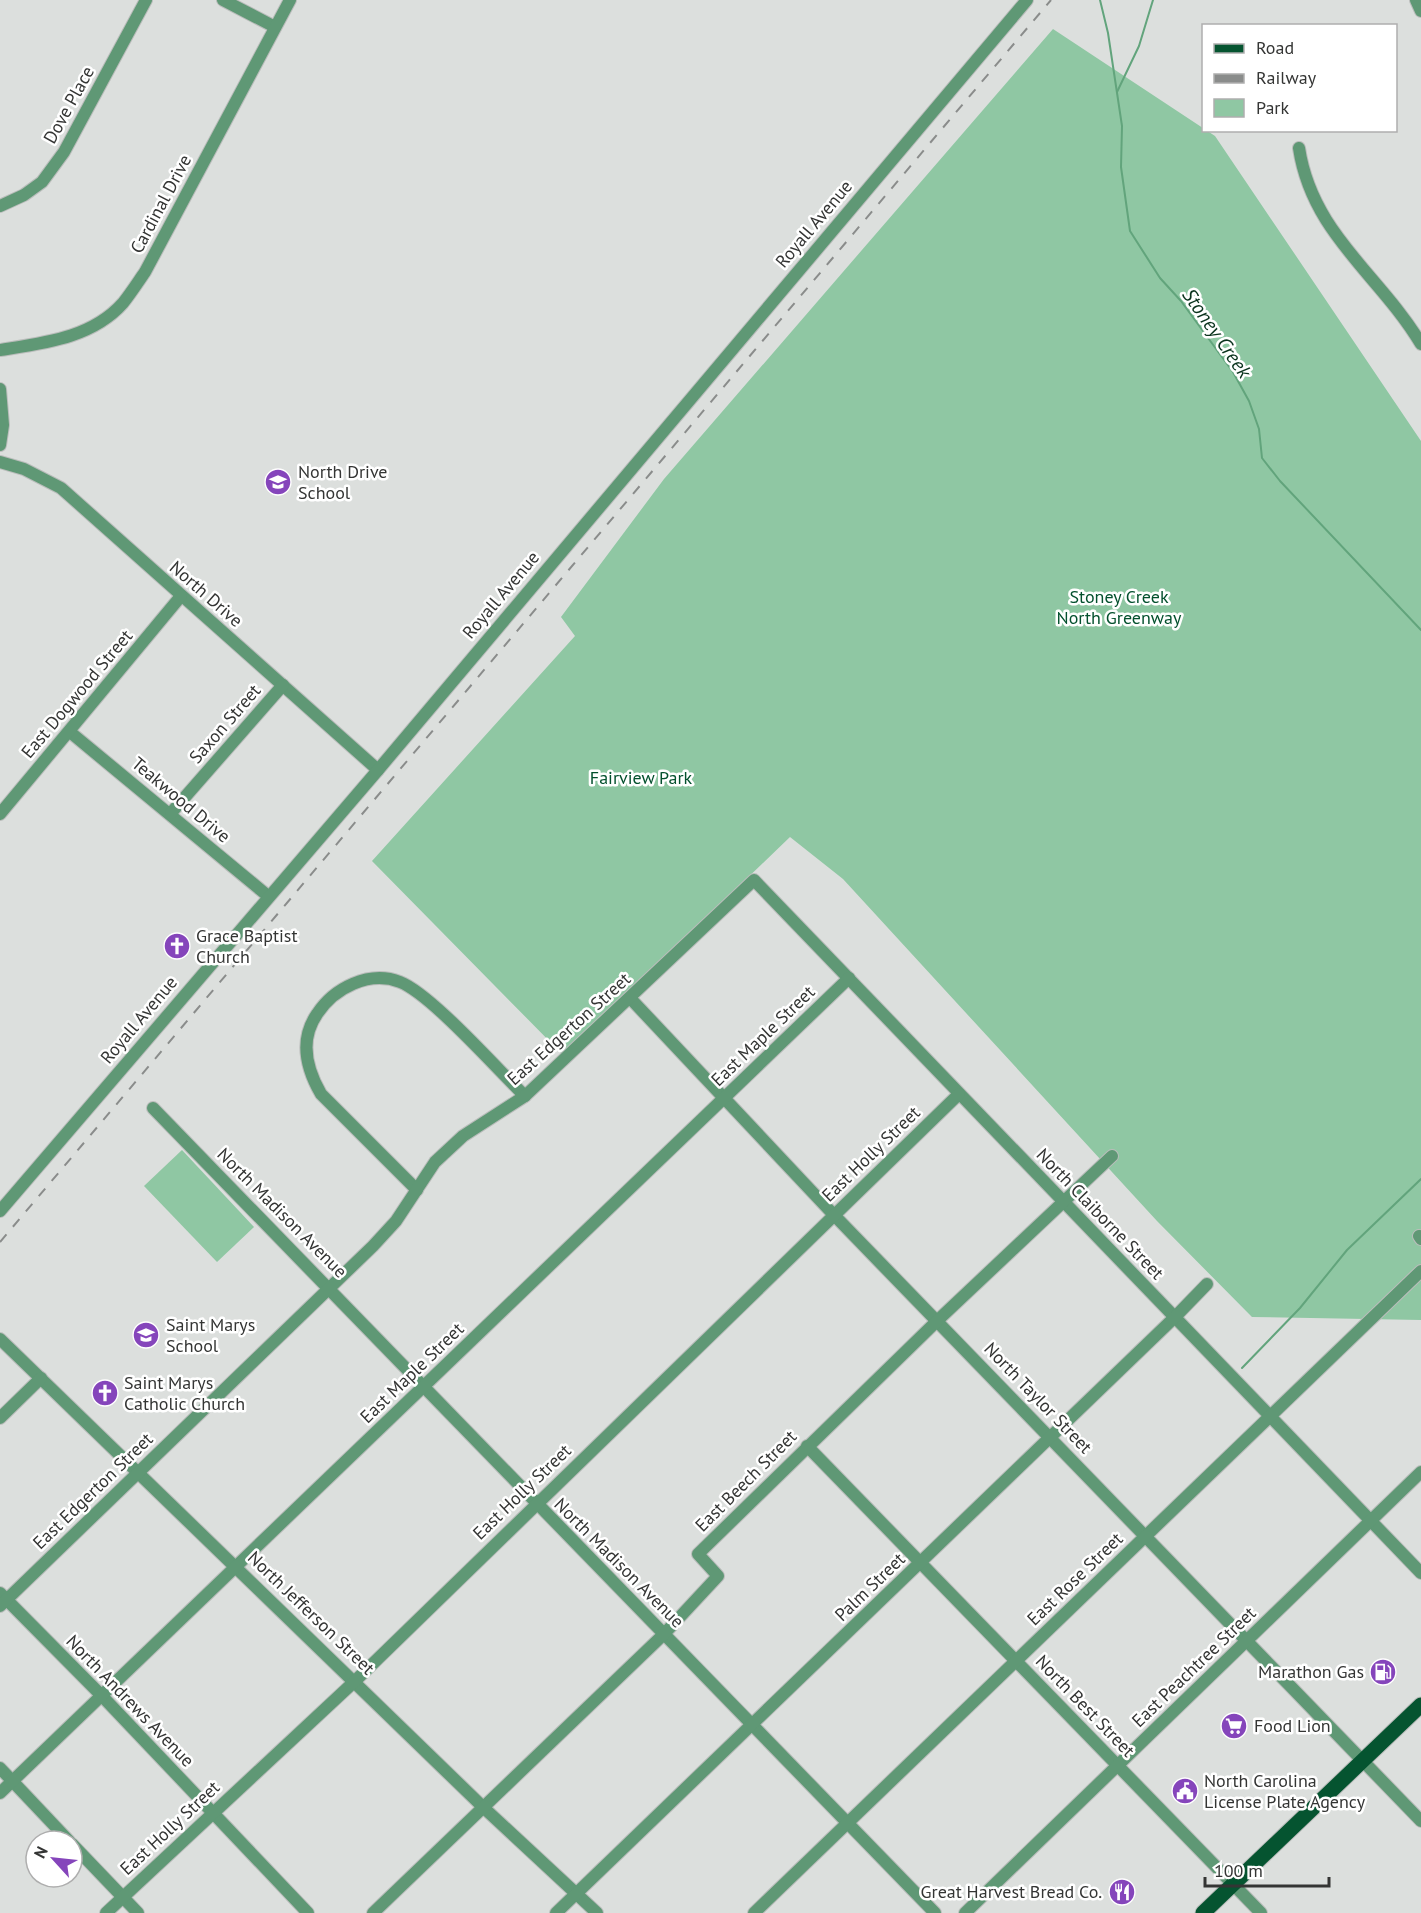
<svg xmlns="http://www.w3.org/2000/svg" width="1421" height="1913" font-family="'PT Sans',sans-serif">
	<rect width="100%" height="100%" fill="#dcdfdd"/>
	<g fill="#8fc7a3">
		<polygon points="1053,29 1215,136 1421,441 1421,1320 1252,1317 1157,1221 843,879 790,837 563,1055 372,861 575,636 561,617 664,479"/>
		<polygon points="182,1150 254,1227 217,1262 144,1186"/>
	</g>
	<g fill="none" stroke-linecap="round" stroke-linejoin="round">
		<g stroke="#62a47c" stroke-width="2">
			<polyline points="1100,0 1108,33 1122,126 1121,167 1130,231 1160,278 1181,301 1233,372 1249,401 1259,429 1262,458 1280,481 1421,630"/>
			<polyline points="1117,92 1139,46 1153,0"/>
			<polyline points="1242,1368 1300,1308 1347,1250 1421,1179"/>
		</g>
		<defs>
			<g id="minor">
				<polyline points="223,0 275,27"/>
				<polyline points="1416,0 1421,11"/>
				<path d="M1299,148C1312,234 1380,275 1421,344"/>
				<polyline points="0,206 24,195 42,182 64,152 146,0"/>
				<path d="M0,350C44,343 92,338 123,303C131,293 138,282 145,272L290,0"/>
				<polyline points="0,389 3,425 0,445"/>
				<polyline points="0,462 24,469 61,488 378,770"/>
				<polyline points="70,732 268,896"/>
				<polyline points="171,813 283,685"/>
				<polyline points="0,814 181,596"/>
				<polyline points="630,998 833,1214 1421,1821"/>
				<polyline points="153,1108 935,1913"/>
				<path d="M417,1190L321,1094C306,1068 299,1040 317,1014C334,988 369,970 400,982C431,994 498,1070 525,1096"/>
				<polyline points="0,1211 378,770 1027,0"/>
				<polyline points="1419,1236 1421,1239"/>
				<polyline points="0,1339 484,1808 597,1913"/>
				<polyline points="0,1418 41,1378"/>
				<polyline points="807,1446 1261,1913"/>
				<polyline points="0,1593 102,1696 308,1913"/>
				<polyline points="0,1606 373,1246 396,1221 435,1162 463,1136 525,1096 754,880 1421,1573"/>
				<polyline points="0,1768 69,1841"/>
				<polyline points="0,1793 849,978"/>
				<polyline points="72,1844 138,1913"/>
				<polyline points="106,1913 355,1681 959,1094"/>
				<polyline points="373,1913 664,1634 718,1576 698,1554 938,1320 1112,1156"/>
				<polyline points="556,1913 1175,1317 1207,1284"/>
				<polyline points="754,1913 1421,1271"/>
				<polyline points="965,1913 1421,1472"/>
			</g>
			<polyline id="major" points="1203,1913 1421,1705"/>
		</defs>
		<use href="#minor" stroke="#babdbb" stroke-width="14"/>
		<use href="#major" stroke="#babdbb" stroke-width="17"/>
		<use href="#minor" stroke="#5f9875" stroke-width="12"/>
		<use href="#major" stroke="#055430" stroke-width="15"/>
		<polyline stroke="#8a8c8b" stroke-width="2" stroke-dasharray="10 10" stroke-linecap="butt" points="0,1242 1051,0"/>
	</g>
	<defs>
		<symbol id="school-disc" viewBox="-11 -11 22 22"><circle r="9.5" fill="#8545bb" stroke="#fff"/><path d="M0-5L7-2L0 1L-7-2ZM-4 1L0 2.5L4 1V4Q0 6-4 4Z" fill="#fff"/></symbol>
		<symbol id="church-disc" viewBox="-11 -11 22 22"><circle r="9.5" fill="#8545bb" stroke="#fff"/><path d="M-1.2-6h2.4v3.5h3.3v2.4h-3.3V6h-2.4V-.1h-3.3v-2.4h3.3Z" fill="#fff"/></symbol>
		<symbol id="fuel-disc" viewBox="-11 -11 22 22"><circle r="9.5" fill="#8545bb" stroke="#fff"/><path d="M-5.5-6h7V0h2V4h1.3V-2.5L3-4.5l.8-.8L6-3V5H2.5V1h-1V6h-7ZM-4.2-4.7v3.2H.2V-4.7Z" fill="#fff"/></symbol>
		<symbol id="supermarket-disc" viewBox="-11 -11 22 22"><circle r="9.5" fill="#8545bb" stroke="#fff"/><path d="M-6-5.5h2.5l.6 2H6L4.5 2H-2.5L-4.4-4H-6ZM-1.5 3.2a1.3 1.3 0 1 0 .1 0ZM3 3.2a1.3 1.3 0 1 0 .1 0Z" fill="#fff"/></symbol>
		<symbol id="civic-disc" viewBox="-11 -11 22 22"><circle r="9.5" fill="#8545bb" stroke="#fff"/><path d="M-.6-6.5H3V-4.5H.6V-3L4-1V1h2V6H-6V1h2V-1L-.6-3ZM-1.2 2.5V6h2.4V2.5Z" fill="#fff"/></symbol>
		<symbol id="restaurant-disc" viewBox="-11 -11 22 22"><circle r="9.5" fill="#8545bb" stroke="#fff"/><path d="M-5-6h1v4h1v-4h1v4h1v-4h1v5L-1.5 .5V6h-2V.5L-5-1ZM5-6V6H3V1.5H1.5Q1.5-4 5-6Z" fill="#fff"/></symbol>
	</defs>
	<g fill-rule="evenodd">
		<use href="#school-disc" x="263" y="467" width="30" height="30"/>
		<use href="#church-disc" x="162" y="931" width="30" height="30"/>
		<use href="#school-disc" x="131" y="1320" width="30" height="30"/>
		<use href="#church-disc" x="90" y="1378" width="30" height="30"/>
		<use href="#fuel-disc" x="1368" y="1657" width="30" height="30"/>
		<use href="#supermarket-disc" x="1219" y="1711" width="30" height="30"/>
		<use href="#civic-disc" x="1170" y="1776" width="30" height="30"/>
		<use href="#restaurant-disc" x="1107" y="1877" width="30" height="30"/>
	</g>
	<g text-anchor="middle" stroke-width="5" stroke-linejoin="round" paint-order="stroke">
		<g font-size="18" fill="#343534" stroke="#fff">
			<text transform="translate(69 105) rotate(-61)" y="6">Dove Place</text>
			<text transform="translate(161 204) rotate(-62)" y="6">Cardinal Drive</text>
			<text transform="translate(814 224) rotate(-50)" y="6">Royall Avenue</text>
			<text transform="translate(206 594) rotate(41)" y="6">North Drive</text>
			<text transform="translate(501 595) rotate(-50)" y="6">Royall Avenue</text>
			<text transform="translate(77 694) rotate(-50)" y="6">East Dogwood Street</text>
			<text transform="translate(225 724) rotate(-49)" y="6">Saxon Street</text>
			<text transform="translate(181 800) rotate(40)" y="6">Teakwood Drive</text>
			<text transform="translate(139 1020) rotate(-50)" y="6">Royall Avenue</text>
			<text transform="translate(569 1029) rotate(-42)" y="6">East Edgerton Street</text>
			<text transform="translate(763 1036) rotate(-44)" y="6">East Maple Street</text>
			<text transform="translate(871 1154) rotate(-44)" y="6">East Holly Street</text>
			<text transform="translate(282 1213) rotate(45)" y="6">North Madison Avenue</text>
			<text transform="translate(1100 1214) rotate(46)" y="6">North Claiborne Street</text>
			<text transform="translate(412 1373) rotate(-44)" y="6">East Maple Street</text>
			<text transform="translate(1038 1398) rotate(46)" y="6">North Taylor Street</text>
			<text transform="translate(746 1481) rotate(-45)" y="6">East Beech Street</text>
			<text transform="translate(93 1491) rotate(-44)" y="6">East Edgerton Street</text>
			<text transform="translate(522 1492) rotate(-44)" y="6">East Holly Street</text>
			<text transform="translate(619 1563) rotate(45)" y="6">North Madison Avenue</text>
			<text transform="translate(1075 1579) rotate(-44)" y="6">East Rose Street</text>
			<text transform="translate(870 1587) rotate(-44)" y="6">Palm Street</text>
			<text transform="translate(311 1613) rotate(44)" y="6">North Jefferson Street</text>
			<text transform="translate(1194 1667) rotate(-44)" y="6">East Peachtree Street</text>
			<text transform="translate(130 1701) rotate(46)" y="6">North Andrews Avenue</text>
			<text transform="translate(1085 1706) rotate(46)" y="6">North Best Street</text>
			<text transform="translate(170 1828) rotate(-43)" y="6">East Holly Street</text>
		</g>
		<g font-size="18" fill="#343534" stroke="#fff" text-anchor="start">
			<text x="298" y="478">North Drive<tspan x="298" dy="21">School</tspan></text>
			<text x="196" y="942">Grace Baptist<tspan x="196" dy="21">Church</tspan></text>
			<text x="166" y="1331">Saint Marys<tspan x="166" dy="21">School</tspan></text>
			<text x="124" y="1389">Saint Marys<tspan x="124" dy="21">Catholic Church</tspan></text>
			<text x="1364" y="1678" text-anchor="end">Marathon Gas</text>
			<text x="1254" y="1732">Food Lion</text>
			<text x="1204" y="1787">North Carolina<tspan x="1204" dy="21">License Plate Agency</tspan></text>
			<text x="1102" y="1898" text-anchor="end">Great Harvest Bread Co.</text>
		</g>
		<g font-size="18" fill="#03502d" stroke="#fff">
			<text x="1119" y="603">Stoney Creek<tspan x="1119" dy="21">North Greenway</tspan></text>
			<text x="641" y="784">Fairview Park</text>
		</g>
		<g font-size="20" font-style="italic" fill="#0a331d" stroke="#fff">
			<text transform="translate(1217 333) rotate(55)" y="7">Stoney Creek</text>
		</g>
	</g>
	<rect x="1202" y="24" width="195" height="108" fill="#ffffff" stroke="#aeaeae" stroke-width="1.5"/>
	<rect x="1214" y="44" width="30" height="9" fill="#055430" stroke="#aeaeae" stroke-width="1.5"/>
	<text x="1256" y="54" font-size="18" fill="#343534">Road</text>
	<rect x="1214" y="74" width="30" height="9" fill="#8a8c8b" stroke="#aeaeae" stroke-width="1.5"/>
	<text x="1256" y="84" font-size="18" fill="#343534">Railway</text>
	<rect x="1214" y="99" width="30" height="18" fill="#8fc7a3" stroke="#aeaeae" stroke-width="1.5"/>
	<text x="1256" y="114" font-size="18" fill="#343534">Park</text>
	<g transform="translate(54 1859) rotate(297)"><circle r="28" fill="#ffffff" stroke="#aeaeae" stroke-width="1.5"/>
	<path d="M0-4.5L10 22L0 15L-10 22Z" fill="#8545bb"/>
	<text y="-9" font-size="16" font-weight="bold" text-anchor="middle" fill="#343534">N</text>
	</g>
	<path d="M1205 1877v9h124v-9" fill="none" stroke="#343534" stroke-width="3"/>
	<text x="1214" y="1877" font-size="18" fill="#343534" stroke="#ffffff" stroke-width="4.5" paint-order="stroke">100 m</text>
</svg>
